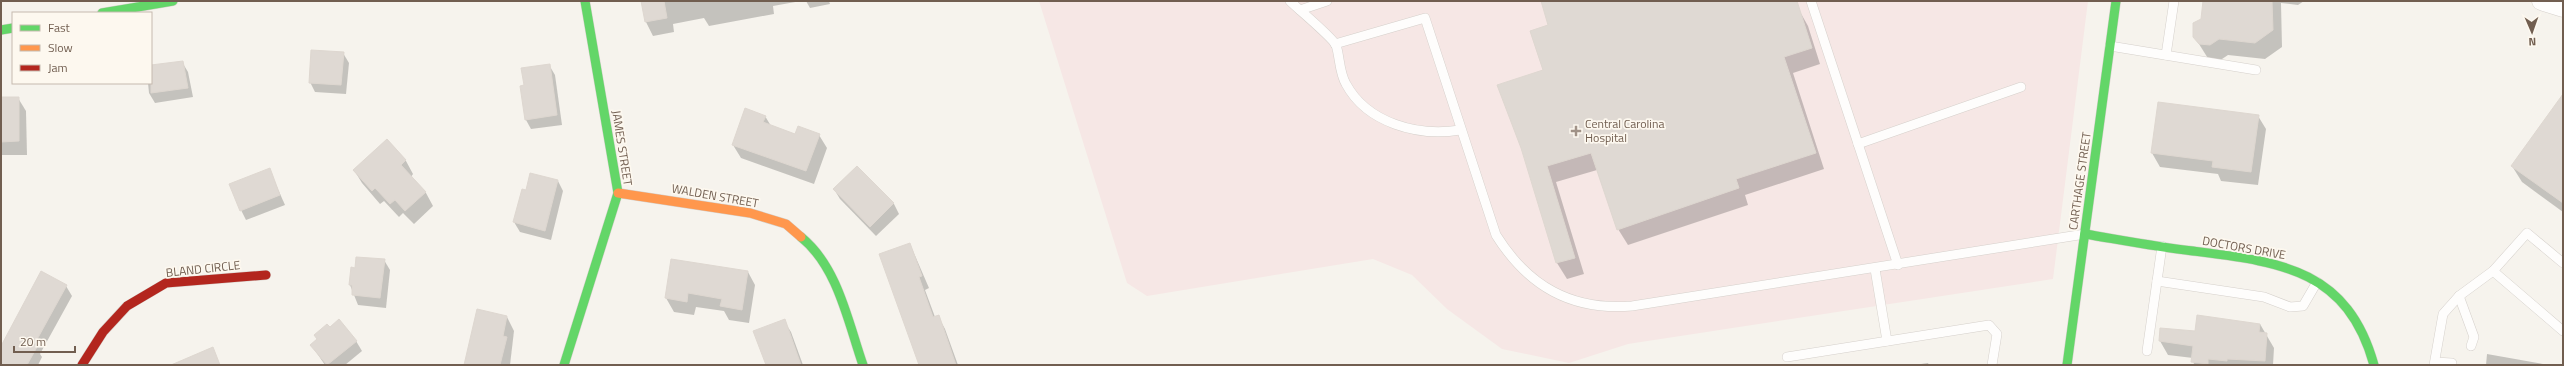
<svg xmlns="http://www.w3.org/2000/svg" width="2564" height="366" font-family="'Titillium Web',sans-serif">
	<rect width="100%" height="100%" fill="#f6f3ed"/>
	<polygon fill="#f6e7e5" points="1039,1 2088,1 2053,279 1628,344 1569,363 1502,349 1447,309 1412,275 1373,259 1147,296 1127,283"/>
	<g fill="#0003">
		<polygon points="642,1 801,1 773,6 774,14 709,26 704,18 673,24 674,32 653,36 646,22"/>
		<polygon points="806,1 829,1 830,4 810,8"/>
		<polygon points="1542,1 1776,1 1799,10 1808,26 1820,64 1793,73 1824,169 1745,195 1748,205 1628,245 1618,229 1597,170 1556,182 1584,274 1567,279 1557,263 1522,148 1544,71 1550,25"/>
		<polygon points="2204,1 2304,1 2298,5 2281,3 2282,47 2265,59 2228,55 2219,61 2209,60 2194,36 2202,19"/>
		<polygon points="343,53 349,63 346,94 315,92 310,82"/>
		<polygon points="182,62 188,72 193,97 155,103 149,93 148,83 151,83 151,66"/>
		<polygon points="549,65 555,75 562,125 531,129 526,120 525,86"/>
		<polygon points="1,98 18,98 26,111 27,155 1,155"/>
		<polygon points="2563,100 2563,212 2522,182 2512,166"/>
		<polygon points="765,116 771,126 796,135 819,135 827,148 814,184 741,158 733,145"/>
		<polygon points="2258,116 2266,129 2258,185 2221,181 2218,174 2160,167 2152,153"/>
		<polygon points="387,140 406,161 413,174 411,177 426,193 433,206 414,224 403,213 399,217 384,201 380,204 362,183 354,170"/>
		<polygon points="857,167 894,204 899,214 876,236 840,199 834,189"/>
		<polygon points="269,169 285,205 246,220 241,210"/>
		<polygon points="558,181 563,191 551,240 520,232 514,222 526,191"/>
		<polygon points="910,244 929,288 925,290 935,317 938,316 945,329 958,365 920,365"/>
		<polygon points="384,260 390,270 386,308 358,305 350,285 356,269"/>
		<polygon points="748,272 755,285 749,323 729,320 724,311 696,307 694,315 674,312 666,298"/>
		<polygon points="66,286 72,296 40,354 42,357 38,365 1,365 1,348"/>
		<polygon points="507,317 514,331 510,365 465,365"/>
		<polygon points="784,321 791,332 803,365 767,365"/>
		<polygon points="2260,324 2274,348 2273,365 2194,365 2193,358 2168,355 2160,341 2196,332"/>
		<polygon points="330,328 356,341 362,351 345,365 325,365 314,349"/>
		<polygon points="2487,354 2549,365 2486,365"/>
		<polygon points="1928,363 1929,365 1914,365"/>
	</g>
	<g fill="#dfd9d3" stroke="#ded7d0">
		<polygon points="641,1 664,1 667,18 645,22"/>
		<polygon points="1541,1 1797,1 1812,48 1784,57 1816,153 1736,179 1739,188 1617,230 1591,153 1547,166 1575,258 1556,263 1521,148 1497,85 1543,70 1530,31 1548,25"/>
		<polygon points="2203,1 2272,1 2273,30 2255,43 2219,39 2210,45 2199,44 2193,37 2193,23 2201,19"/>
		<polygon points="311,50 344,52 341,85 309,83"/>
		<polygon points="183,61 188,88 151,93 151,65"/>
		<polygon points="550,64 557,115 525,120 520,86 524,85 521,68"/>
		<polygon points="2563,94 2563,203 2511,166"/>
		<polygon points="1,97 19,97 19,141 1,142"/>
		<polygon points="2158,102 2259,115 2251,172 2212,167 2213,161 2151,153"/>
		<polygon points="745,108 766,116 763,122 795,134 798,126 820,134 806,171 732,145"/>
		<polygon points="387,139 406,160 401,165 426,192 405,211 395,200 390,204 375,188 372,191 353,170"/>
		<polygon points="857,166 894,203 870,227 833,189"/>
		<polygon points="270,168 280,195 240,211 229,184"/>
		<polygon points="530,173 558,180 545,231 513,222 522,189 526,190"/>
		<polygon points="910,243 922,276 919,277 933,317 939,315 956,365 919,365 879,254"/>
		<polygon points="356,257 385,259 380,298 352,295 352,285 349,285 351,267 355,268"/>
		<polygon points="671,259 748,271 742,310 720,306 722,299 688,293 687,302 665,298"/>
		<polygon points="41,271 67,285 34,345 37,347 27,365 1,365 1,346"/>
		<polygon points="477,309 507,316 503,336 507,337 500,365 464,365"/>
		<polygon points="2197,315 2260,324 2259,332 2267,333 2265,361 2227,359 2227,361 2208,359 2208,364 2191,362 2193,346 2159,341 2160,328 2195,331"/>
		<polygon points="339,319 357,341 327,365 310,345 317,339 314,335 327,324 330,327"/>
		<polygon points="785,319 801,365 766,365 753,331"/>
		<polygon points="213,347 220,365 171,365"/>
	</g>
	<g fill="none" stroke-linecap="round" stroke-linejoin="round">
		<defs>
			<g id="lane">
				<path d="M1290,1C1298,9 1332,37 1336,45C1340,57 1339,72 1346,84C1367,123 1418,137 1460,130"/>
				<polyline points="1811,1 1898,265"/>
				<polyline points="1300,10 1327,1"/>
				<path d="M1335,44L1425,18L1496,235C1528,286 1571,311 1632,306L2085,234"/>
				<polyline points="2110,46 2256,70"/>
				<polyline points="2166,55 2174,1"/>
				<polyline points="1858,144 2021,87"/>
				<polyline points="2563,263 2527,233 2493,271 2563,331"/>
				<polyline points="1875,269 1887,341"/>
				<polyline points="2157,281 2264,297 2290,307 2303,306 2317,282"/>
				<polyline points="2459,296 2474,337 2471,346"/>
				<polyline points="2147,351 2162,246"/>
				<polyline points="1787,357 1989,325 1997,334 1992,365"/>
				<polyline points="2435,362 2452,363"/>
				<polyline points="2434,365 2443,314 2459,296 2493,271"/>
			</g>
			<polyline id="street" points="2541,1 2563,8"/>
			<g id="fast">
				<polyline points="102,13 173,1"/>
				<polyline points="1,30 13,28"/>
				<path d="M2085,234C2121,240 2157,247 2193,251C2279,262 2347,268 2374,365"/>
				<path d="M801,237C838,267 848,322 863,365"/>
				<polyline points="564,365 618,193 585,1"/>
				<polyline points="2067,365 2116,1"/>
			</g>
			<polyline id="slow" points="618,193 750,213 786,224 801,237"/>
			<polyline id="jam" points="82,365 103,332 127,306 166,283 266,275"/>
		</defs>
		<use href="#lane" stroke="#d5d0cb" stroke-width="10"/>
		<use href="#street" stroke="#d5d0cb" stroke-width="19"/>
		<use href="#fast" stroke="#d5d0cb" stroke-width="10"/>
		<use href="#slow" stroke="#d5d0cb" stroke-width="10"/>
		<use href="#jam" stroke="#d5d0cb" stroke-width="10"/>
		<use href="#lane" stroke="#fefdfc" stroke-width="9"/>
		<use href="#street" stroke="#fefdfc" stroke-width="18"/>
		<use href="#fast" stroke="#63d668" stroke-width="9"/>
		<use href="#slow" stroke="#ff974d" stroke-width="9"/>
		<use href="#jam" stroke="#b3261e" stroke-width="9"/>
	</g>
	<path fill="#a09287" stroke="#fdf8ef" stroke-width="1.5" d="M1574 125h4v4h4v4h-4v4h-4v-4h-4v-4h4z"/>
	<g text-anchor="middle" stroke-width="3.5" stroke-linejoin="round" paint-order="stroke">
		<g font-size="12" fill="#715e50" stroke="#fdf8ef" text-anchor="start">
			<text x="1585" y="128">Central Carolina<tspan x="1585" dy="14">Hospital</tspan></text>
		</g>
		<g font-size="12" fill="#715e50" stroke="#fdf8ef">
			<text transform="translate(622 148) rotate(81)" y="4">JAMES STREET</text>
			<text transform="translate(2080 181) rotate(-82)" y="4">CARTHAGE STREET</text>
			<text transform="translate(715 196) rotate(10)" y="4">WALDEN STREET</text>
			<text transform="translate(2244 248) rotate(10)" y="4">DOCTORS DRIVE</text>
			<text transform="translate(203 269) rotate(-6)" y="4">BLAND CIRCLE</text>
		</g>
	</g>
	<rect width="2564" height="366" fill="none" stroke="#715e50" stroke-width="4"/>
	<rect x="12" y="12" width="140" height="72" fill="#fdf8ef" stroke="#c5baaf"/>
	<rect x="20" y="25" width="20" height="6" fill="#63d668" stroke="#c5baaf"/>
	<text x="48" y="32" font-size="12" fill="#715e50">Fast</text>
	<rect x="20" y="45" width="20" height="6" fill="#ff974d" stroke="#c5baaf"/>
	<text x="48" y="52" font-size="12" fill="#715e50">Slow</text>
	<rect x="20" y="65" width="20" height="6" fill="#b3261e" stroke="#c5baaf"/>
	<text x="48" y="72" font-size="12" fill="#715e50">Jam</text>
	<g transform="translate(2532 32) rotate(178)" stroke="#fdf8ef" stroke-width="3" paint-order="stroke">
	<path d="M0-3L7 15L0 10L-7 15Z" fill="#715e50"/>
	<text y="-6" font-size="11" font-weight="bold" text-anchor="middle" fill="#715e50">N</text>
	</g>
	<path d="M14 346v6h61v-6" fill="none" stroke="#715e50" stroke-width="2"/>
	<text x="20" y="346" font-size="12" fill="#715e50" stroke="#fdf8ef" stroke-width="3" paint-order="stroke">20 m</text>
</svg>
